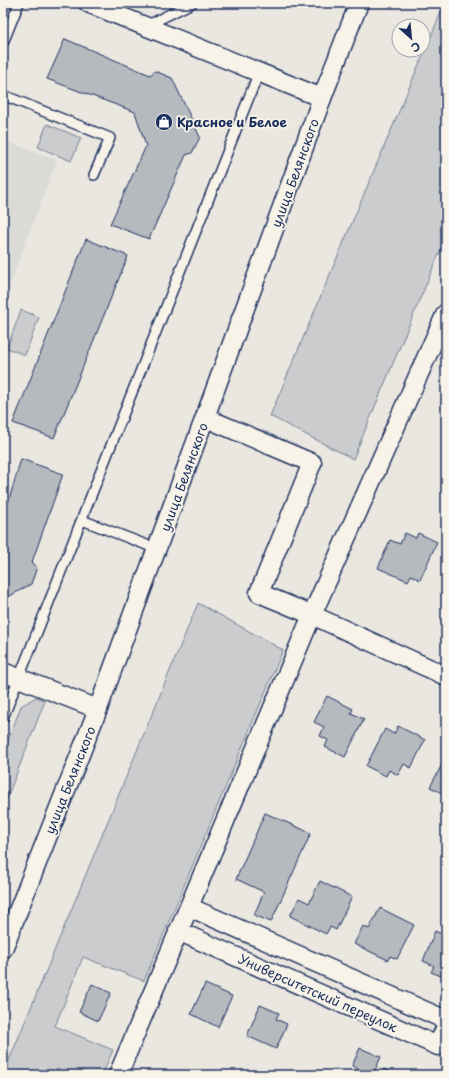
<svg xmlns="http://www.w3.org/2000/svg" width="449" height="1078" font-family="'Playpen Sans',sans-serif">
	<rect width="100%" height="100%" fill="#eae7e0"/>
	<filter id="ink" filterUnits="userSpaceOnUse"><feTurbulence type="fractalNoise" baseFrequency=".025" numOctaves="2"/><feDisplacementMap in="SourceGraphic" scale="8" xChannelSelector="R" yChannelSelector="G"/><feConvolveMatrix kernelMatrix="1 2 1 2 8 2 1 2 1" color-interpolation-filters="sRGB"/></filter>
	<g filter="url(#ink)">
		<polygon fill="#dadad6" points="3,140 57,160 3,302"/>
		<g fill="#cbcccd" stroke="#737e96">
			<polygon points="445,3 446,3 446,237 353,459 270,416"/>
			<polygon points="47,124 81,138 71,161 38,147"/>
			<polygon points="21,310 39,317 25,355 7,348"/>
			<polygon points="198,603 283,650 144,981 83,957 55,1026 113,1050 102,1075 3,1075"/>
			<polygon points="36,697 45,701 3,808 3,754 21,706"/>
		</g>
		<g fill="#b6babf" stroke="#1b2f5e">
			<polygon points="65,39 150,75 155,71 172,78 200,137 192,153 186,155 149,239 110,224 146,146 135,112 47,79"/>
			<polygon points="86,239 128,256 54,438 13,423"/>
			<polygon points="21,459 63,474 32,562 37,567 31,584 3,600 3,520"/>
			<polygon points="405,533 416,538 418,533 437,542 420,580 411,575 408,581 378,568 390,540 400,544"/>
			<polygon points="327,696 353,709 351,713 364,719 345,757 325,747 328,740 320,736 324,727 314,722"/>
			<polygon points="398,726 425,740 411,768 404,764 398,775 389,770 386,776 366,766 385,729 394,734"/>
			<polygon points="446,757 446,795 430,787"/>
			<polygon points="265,813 311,833 271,922 254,915 264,892 236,879"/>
			<polygon points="320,881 352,897 336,930 330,927 326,934 290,916 299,898 309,903"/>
			<polygon points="380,908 414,925 397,959 390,956 388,960 354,944 363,926 369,929"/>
			<polygon points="435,931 446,936 446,978 431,972 434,966 423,961"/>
			<polygon points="92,984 111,993 98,1021 79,1012"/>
			<polygon points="205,984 232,996 218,1027 191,1014"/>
			<polygon points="260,1005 279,1013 276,1019 287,1024 276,1049 247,1036"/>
			<polygon points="360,1048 381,1057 375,1070 382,1073 384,1069 396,1075 370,1075 352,1066"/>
		</g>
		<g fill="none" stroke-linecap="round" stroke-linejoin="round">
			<defs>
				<g id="lane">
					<polyline points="146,26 192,3"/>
					<polyline points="3,43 19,3"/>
					<polyline points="3,95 110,138 94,175"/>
					<polyline points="82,520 157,549"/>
					<polyline points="3,718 259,72"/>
				</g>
				<g id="street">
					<polyline points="88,3 322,98"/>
					<polyline points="206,418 312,463 259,593 312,615 446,676"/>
					<polyline points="3,672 98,709"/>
					<polyline points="189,907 446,1020"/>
					<polyline points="178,931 438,1046 446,1026"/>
					<polyline points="3,949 98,709 322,98 359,3"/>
					<polyline points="118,1075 312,615 446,313"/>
				</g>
			</defs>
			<use href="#lane" stroke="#1b2f5e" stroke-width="12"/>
			<use href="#street" stroke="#1b2f5e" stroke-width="21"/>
			<use href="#lane" stroke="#f7f3e8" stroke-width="9"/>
			<use href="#street" stroke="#f7f3e8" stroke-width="18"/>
		</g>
	</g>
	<defs>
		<symbol id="shop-disc" viewBox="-11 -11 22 22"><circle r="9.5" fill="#1b2f5e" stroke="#f7f3e8"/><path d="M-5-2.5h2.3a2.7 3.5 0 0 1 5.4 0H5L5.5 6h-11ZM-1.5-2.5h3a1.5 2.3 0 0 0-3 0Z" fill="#fff"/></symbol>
	</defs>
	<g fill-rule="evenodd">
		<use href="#shop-disc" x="154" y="112" width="20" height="20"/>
	</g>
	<g text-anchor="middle" stroke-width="3.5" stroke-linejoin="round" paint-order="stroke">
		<g font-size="13" font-weight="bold" fill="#1b2f5e" stroke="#f7f3e8" text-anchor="start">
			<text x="177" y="127">Красное и Белое</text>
		</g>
		<g font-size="13" fill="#1b2f5e" stroke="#f7f3e8">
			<text transform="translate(295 173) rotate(-70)" y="5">улица Белянского</text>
			<text transform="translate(184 477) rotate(-70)" y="5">улица Белянского</text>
			<text transform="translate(70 780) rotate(-68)" y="5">улица Белянского</text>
			<text transform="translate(318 993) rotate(24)" y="5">Университетский переулок</text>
		</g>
	</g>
	<rect width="449" height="1078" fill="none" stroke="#f7f3e8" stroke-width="16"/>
	<rect x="8" y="8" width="433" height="1062" fill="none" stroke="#1b2f5e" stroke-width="1.5" filter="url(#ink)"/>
	<g transform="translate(411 38) rotate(153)"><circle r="19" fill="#f7f3e8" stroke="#9fa5b1"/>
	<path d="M0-3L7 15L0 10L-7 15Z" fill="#1b2f5e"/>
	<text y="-6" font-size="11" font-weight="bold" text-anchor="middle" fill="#1b2f5e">С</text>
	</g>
</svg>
